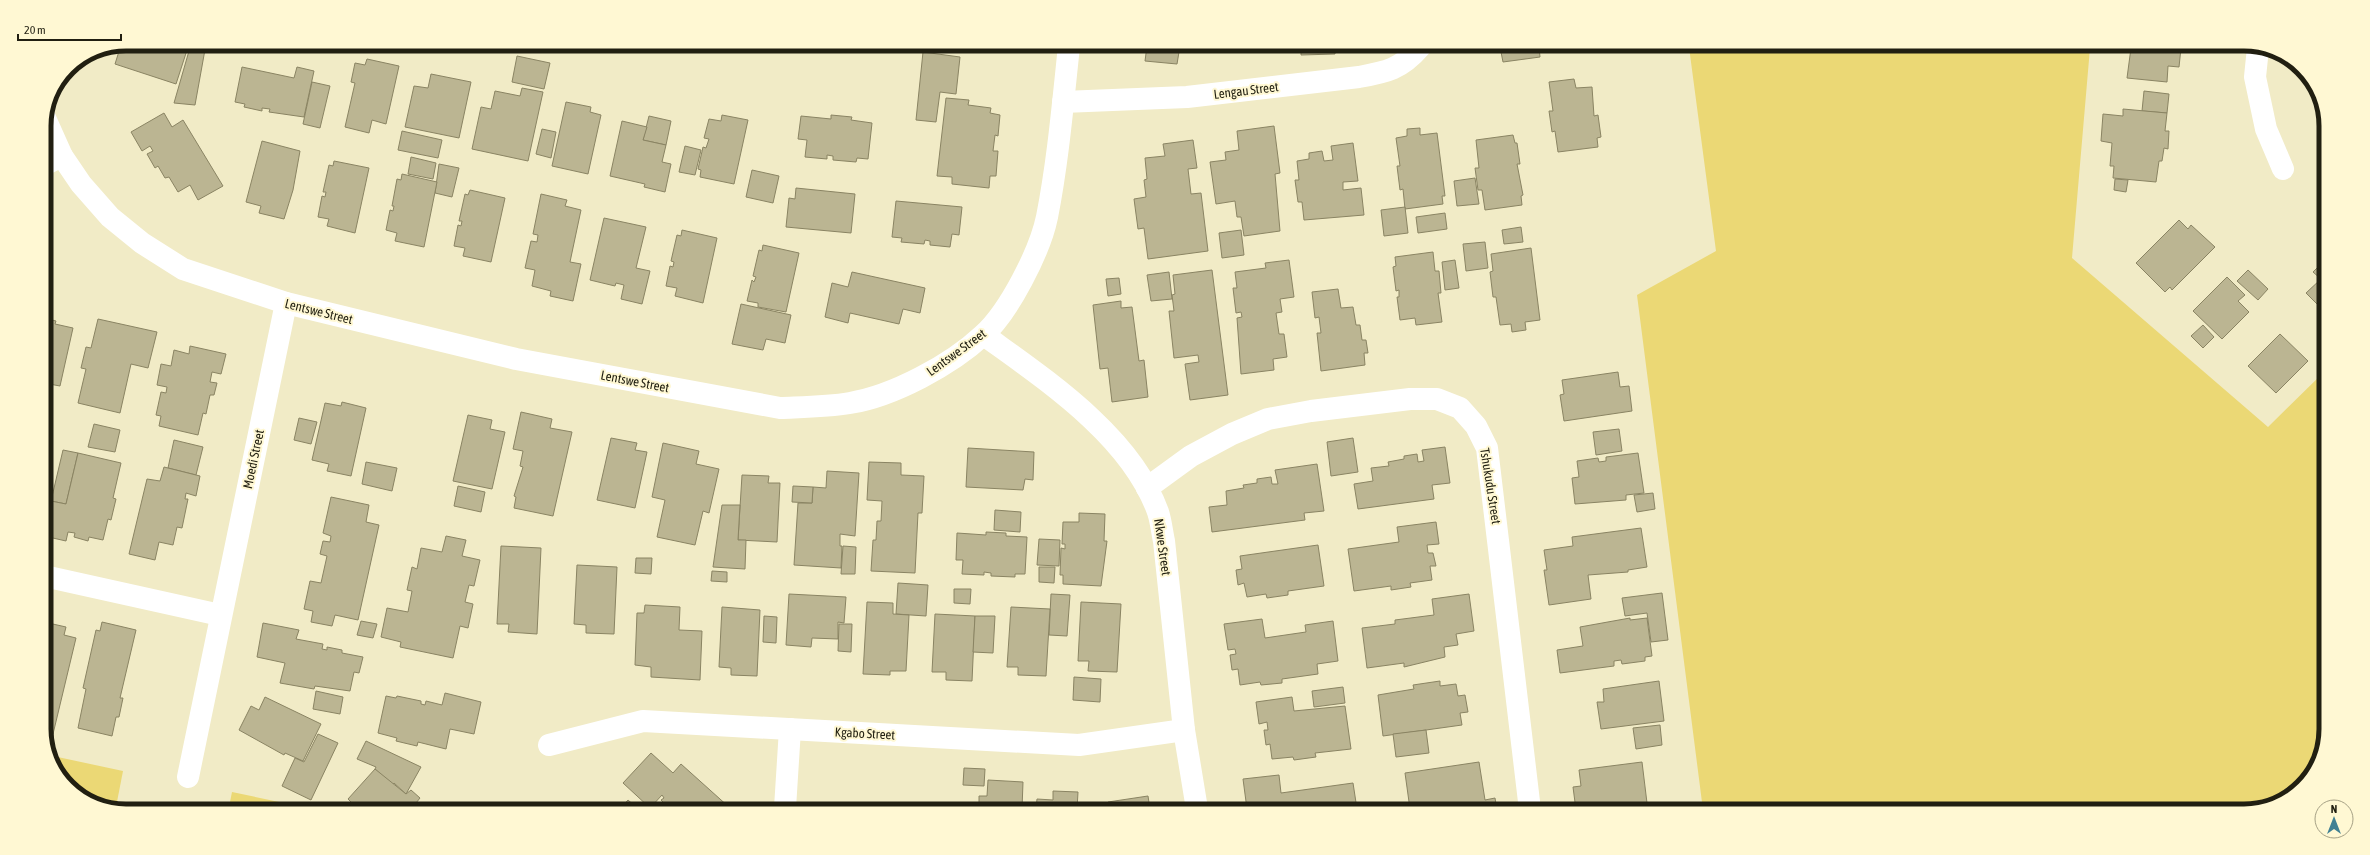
<svg xmlns="http://www.w3.org/2000/svg" width="2370" height="855" font-family="'Asap Condensed',sans-serif">
	<rect width="100%" height="100%" fill="#f1ebc6"/>
	<g fill="#ebd875">
		<polygon points="1689,47 2090,48 2072,258 2268,427 2324,372 2322,755 2294,794 2244,811 1703,810 1637,295 1716,251"/>
		<polygon points="53,756 123,771 116,807 100,807 61,779"/>
		<polygon points="232,792 303,807 229,807"/>
	</g>
	<g fill="#bbb592" stroke="#8a8463">
		<polygon points="126,44 180,44 188,47 176,84 115,64 121,45"/>
		<polygon points="191,44 206,44 195,105 174,103"/>
		<polygon points="1147,46 1180,46 1177,64 1145,61"/>
		<polygon points="1259,46 1285,46 1285,49 1259,50"/>
		<polygon points="1301,46 1335,46 1335,54 1301,55"/>
		<polygon points="1500,47 1539,47 1540,57 1503,62"/>
		<polygon points="2131,48 2181,48 2179,67 2168,66 2167,82 2127,78"/>
		<polygon points="923,52 960,57 956,94 940,92 936,122 916,120"/>
		<polygon points="517,56 550,63 544,89 512,82"/>
		<polygon points="367,59 399,66 386,124 372,120 369,133 345,127 355,83 351,82 355,63 365,65"/>
		<polygon points="242,67 294,78 297,67 314,71 304,117 269,112 270,109 262,108 262,111 244,107 245,104 235,102"/>
		<polygon points="431,74 471,82 459,138 405,127 414,86 428,88"/>
		<polygon points="1574,79 1576,88 1592,87 1594,116 1598,115 1601,137 1597,138 1598,147 1558,152 1555,131 1552,132 1549,111 1553,111 1549,82"/>
		<polygon points="312,82 330,86 320,128 303,124"/>
		<polygon points="522,88 543,92 528,161 472,149 481,107 491,109 495,91 520,96"/>
		<polygon points="2144,91 2169,94 2167,113 2142,111"/>
		<polygon points="946,98 969,100 968,105 991,108 990,113 1000,115 998,136 995,135 993,151 998,151 996,176 990,176 989,188 952,184 952,177 937,176"/>
		<polygon points="566,102 591,107 590,112 601,115 588,174 552,166"/>
		<polygon points="2123,109 2167,113 2165,131 2169,131 2168,149 2164,148 2162,161 2159,161 2156,182 2113,178 2114,166 2110,166 2112,143 2101,141 2103,114 2123,116"/>
		<polygon points="164,113 172,127 183,120 223,186 198,200 190,185 178,192 169,177 165,178 158,166 155,168 147,154 153,151 150,146 142,151 131,132"/>
		<polygon points="722,115 748,120 734,184 700,177 701,170 698,169 703,147 706,148 709,139 704,138 709,119 721,121"/>
		<polygon points="831,115 852,117 851,120 872,123 868,159 857,158 856,162 833,160 833,156 827,155 827,159 805,157 807,140 798,139 801,116 831,119"/>
		<polygon points="649,116 671,121 666,145 643,140"/>
		<polygon points="622,121 647,127 643,140 666,145 662,162 671,164 665,192 644,187 645,184 610,176"/>
		<polygon points="1274,126 1280,173 1275,174 1280,231 1244,236 1241,217 1237,217 1235,201 1216,204 1210,162 1226,160 1225,152 1239,150 1237,131"/>
		<polygon points="1420,128 1420,135 1437,133 1445,196 1442,196 1443,204 1405,209 1403,189 1400,190 1397,166 1400,166 1396,138 1407,136 1407,129"/>
		<polygon points="542,129 556,132 551,158 536,154"/>
		<polygon points="402,131 442,140 438,158 398,150"/>
		<polygon points="1513,135 1515,143 1517,143 1520,164 1517,164 1523,195 1521,196 1522,205 1485,210 1482,190 1478,190 1475,168 1479,168 1476,140"/>
		<polygon points="1193,140 1197,168 1188,169 1191,194 1201,193 1208,251 1148,259 1144,228 1138,229 1134,199 1146,197 1144,180 1147,179 1145,158 1165,156 1163,144"/>
		<polygon points="262,141 300,151 293,190 284,219 259,213 261,206 246,202"/>
		<polygon points="1353,143 1358,181 1343,182 1343,190 1361,188 1364,215 1304,220 1302,202 1298,202 1295,180 1299,180 1297,161 1309,159 1309,153 1322,151 1324,161 1333,160 1331,146"/>
		<polygon points="685,146 701,150 695,175 679,172"/>
		<polygon points="411,157 436,163 433,179 408,174"/>
		<polygon points="334,161 369,168 355,233 327,226 329,219 318,217 322,196 325,197 326,192 323,192 329,165 333,166"/>
		<polygon points="439,164 459,168 452,197 435,193"/>
		<polygon points="752,170 779,176 773,203 746,197"/>
		<polygon points="402,174 437,182 424,247 395,241 397,233 386,230 390,210 393,211 394,206 392,206 397,179 401,180"/>
		<polygon points="1475,178 1479,204 1457,206 1454,181"/>
		<polygon points="2115,179 2128,180 2126,192 2114,190"/>
		<polygon points="796,188 855,194 851,233 786,227 789,198 795,199"/>
		<polygon points="470,190 505,198 491,262 463,256 465,248 454,246 458,225 461,226 462,221 459,221 465,194 468,195"/>
		<polygon points="541,194 567,200 565,206 581,210 570,262 581,264 573,301 550,296 551,291 532,286 535,270 525,268 531,241 537,242 538,235 533,234"/>
		<polygon points="896,201 962,207 959,235 952,234 950,247 930,245 930,241 925,240 924,244 901,242 902,238 892,237"/>
		<polygon points="1405,207 1408,233 1384,236 1381,210"/>
		<polygon points="1445,213 1447,229 1418,233 1416,217"/>
		<polygon points="604,218 646,227 636,268 650,271 642,304 621,299 624,285 616,283 615,286 590,280"/>
		<polygon points="2179,220 2188,229 2191,225 2215,247 2172,290 2170,287 2165,292 2136,263"/>
		<polygon points="1521,227 1523,242 1504,244 1502,230"/>
		<polygon points="682,230 717,238 703,303 675,296 677,288 666,286 670,266 673,267 674,262 671,261 677,235 681,236"/>
		<polygon points="1241,230 1244,255 1222,258 1219,233"/>
		<polygon points="1485,242 1488,268 1466,271 1463,244"/>
		<polygon points="763,245 799,253 786,312 758,307 758,303 747,301 752,280 754,282 756,277 753,276 759,250 762,251"/>
		<polygon points="1531,248 1540,320 1525,322 1526,330 1512,332 1511,324 1500,325 1496,297 1493,297 1490,272 1493,271 1491,254"/>
		<polygon points="1433,252 1435,271 1439,271 1441,293 1438,293 1442,322 1416,325 1415,318 1400,320 1397,297 1399,297 1399,290 1396,291 1393,267 1396,266 1395,257"/>
		<polygon points="1289,260 1294,297 1280,299 1282,312 1276,313 1279,334 1284,334 1287,357 1273,359 1274,370 1241,374 1237,318 1242,317 1241,312 1236,313 1233,288 1237,288 1235,272 1266,268 1265,263"/>
		<polygon points="1455,260 1459,288 1445,290 1442,262"/>
		<polygon points="2325,260 2325,312 2306,293 2321,279 2313,272"/>
		<polygon points="1212,270 1228,395 1190,400 1185,364 1199,362 1198,355 1174,358 1169,311 1174,311 1172,295 1175,294 1173,275"/>
		<polygon points="2248,270 2268,289 2258,300 2237,281"/>
		<polygon points="852,272 925,288 920,313 903,309 899,324 850,313 848,323 825,317 832,283 848,287"/>
		<polygon points="1169,272 1172,299 1151,301 1147,275"/>
		<polygon points="2227,277 2245,295 2238,301 2249,312 2222,339 2193,311"/>
		<polygon points="1119,278 1121,294 1108,296 1106,279"/>
		<polygon points="1338,289 1341,308 1353,307 1356,325 1360,325 1362,340 1366,340 1368,353 1364,353 1365,365 1321,371 1317,333 1321,333 1319,317 1315,318 1312,292"/>
		<polygon points="1121,301 1121,308 1132,307 1139,361 1144,360 1148,397 1112,402 1108,368 1100,369 1093,305"/>
		<polygon points="741,304 791,315 785,343 766,339 763,350 732,344"/>
		<polygon points="44,318 56,321 55,324 73,328 60,386 44,383"/>
		<polygon points="98,319 157,332 148,368 131,364 120,413 78,403 86,369 81,368 86,347 91,348"/>
		<polygon points="2203,325 2214,337 2203,348 2191,336"/>
		<polygon points="2280,334 2308,361 2276,393 2248,366"/>
		<polygon points="190,346 226,354 221,374 212,372 210,382 217,383 214,395 210,395 206,414 203,413 198,435 159,426 161,416 156,415 161,392 166,393 167,387 157,385 161,364 171,366 174,350 189,354"/>
		<polygon points="1618,372 1620,387 1629,386 1632,411 1564,421 1560,395 1564,394 1562,380"/>
		<polygon points="342,402 366,408 351,476 327,471 329,464 312,460 325,403 341,406"/>
		<polygon points="521,412 552,419 550,428 572,432 553,516 514,508 516,497 514,496 523,467 520,466 523,451 513,449"/>
		<polygon points="468,415 492,420 490,429 505,432 492,489 453,481"/>
		<polygon points="299,418 317,422 311,444 294,440"/>
		<polygon points="94,424 120,430 115,452 88,447"/>
		<polygon points="1619,429 1622,451 1596,455 1593,432"/>
		<polygon points="611,438 637,443 635,450 647,452 635,508 597,500"/>
		<polygon points="1353,438 1358,472 1331,476 1327,442"/>
		<polygon points="174,440 203,447 196,475 168,468"/>
		<polygon points="663,443 699,451 696,464 719,469 709,513 703,511 695,545 657,537 665,500 652,497"/>
		<polygon points="44,444 47,445 44,458"/>
		<polygon points="1445,447 1450,483 1432,485 1434,499 1358,509 1354,484 1373,481 1371,468 1389,466 1388,462 1404,459 1404,456 1417,454 1418,462 1424,461 1422,450"/>
		<polygon points="968,448 1034,452 1033,480 1025,479 1023,490 966,487"/>
		<polygon points="63,450 78,453 66,504 51,501"/>
		<polygon points="78,453 121,463 113,498 116,499 111,520 108,519 103,540 89,537 88,541 74,537 75,533 68,532 66,541 44,536 51,501 66,504"/>
		<polygon points="1638,453 1644,493 1626,495 1626,500 1575,504 1572,478 1579,477 1577,461 1598,458 1599,462 1606,461 1606,457"/>
		<polygon points="366,462 397,468 392,491 362,484"/>
		<polygon points="869,462 901,463 901,475 924,476 922,513 918,513 915,573 871,571 873,540 876,540 877,521 881,521 882,501 867,500"/>
		<polygon points="1317,464 1324,511 1304,513 1305,520 1212,532 1209,507 1227,505 1226,491 1244,488 1243,485 1257,483 1257,479 1271,477 1272,484 1278,484 1275,470"/>
		<polygon points="164,467 200,476 196,496 186,493 185,499 188,499 182,528 177,527 173,545 159,542 155,560 129,554 147,479 160,481"/>
		<polygon points="827,471 859,473 855,536 840,534 840,546 842,546 841,568 794,565 798,503 812,503 813,487 826,488"/>
		<polygon points="742,475 769,476 768,483 780,483 777,542 738,540"/>
		<polygon points="458,486 485,492 481,512 454,506"/>
		<polygon points="793,486 813,487 812,503 792,502"/>
		<polygon points="1653,493 1655,509 1637,512 1634,495"/>
		<polygon points="331,497 369,505 366,522 379,525 358,620 335,615 332,626 311,622 313,611 304,609 310,581 321,583 327,556 320,554 323,541 330,542 331,536 323,533"/>
		<polygon points="722,505 740,505 738,540 746,540 745,569 713,567"/>
		<polygon points="995,510 1021,512 1020,532 994,530"/>
		<polygon points="1079,513 1105,514 1104,541 1107,541 1101,586 1063,584 1063,575 1060,575 1061,548 1065,549 1065,544 1062,544 1063,522 1079,522"/>
		<polygon points="1436,522 1439,544 1427,545 1428,553 1433,553 1436,566 1430,566 1432,580 1410,583 1411,587 1391,590 1391,586 1354,591 1348,549 1399,542 1397,527"/>
		<polygon points="1641,528 1647,567 1628,570 1628,572 1588,575 1591,599 1549,605 1544,570 1547,570 1544,550 1573,546 1572,537"/>
		<polygon points="986,532 1006,533 1006,536 1027,537 1025,574 1015,574 1015,577 991,576 991,573 984,572 984,575 962,574 963,560 956,560 957,533 986,535"/>
		<polygon points="446,536 466,540 462,556 480,560 474,586 469,585 465,602 473,604 468,628 460,626 453,658 400,647 401,642 381,637 387,608 408,612 412,591 407,590 412,567 417,569 421,548 442,552"/>
		<polygon points="1039,539 1060,540 1059,566 1037,565"/>
		<polygon points="1318,545 1324,586 1288,591 1288,595 1267,598 1266,594 1247,597 1244,583 1238,585 1236,570 1242,569 1240,556"/>
		<polygon points="501,546 541,548 537,634 508,632 509,624 497,624"/>
		<polygon points="843,546 856,547 855,574 841,574"/>
		<polygon points="636,558 652,558 651,574 635,573"/>
		<polygon points="577,565 617,567 614,634 586,633 586,625 574,624"/>
		<polygon points="1039,567 1055,567 1054,583 1039,582"/>
		<polygon points="712,571 727,572 727,582 711,581"/>
		<polygon points="898,583 928,585 926,616 896,614"/>
		<polygon points="954,589 971,589 970,604 954,603"/>
		<polygon points="1662,593 1668,640 1651,642 1647,613 1625,616 1622,598"/>
		<polygon points="789,594 846,597 844,623 838,622 838,639 812,638 811,647 786,645"/>
		<polygon points="1051,594 1070,595 1067,636 1049,635"/>
		<polygon points="1469,594 1474,631 1456,634 1458,645 1444,647 1445,657 1404,667 1404,663 1367,668 1362,628 1395,624 1395,620 1434,615 1432,599"/>
		<polygon points="867,602 893,603 893,614 909,615 906,671 890,671 890,675 863,674"/>
		<polygon points="1081,602 1121,604 1117,672 1088,671 1089,661 1078,661"/>
		<polygon points="645,605 680,607 679,630 702,631 700,680 651,677 651,667 635,665 637,613 644,613"/>
		<polygon points="722,607 760,610 757,676 731,675 731,668 719,667"/>
		<polygon points="1011,607 1050,609 1046,676 1018,675 1018,667 1007,667"/>
		<polygon points="935,614 975,616 972,681 946,680 946,672 932,672"/>
		<polygon points="764,616 777,617 776,643 763,642"/>
		<polygon points="975,616 995,616 993,653 973,652"/>
		<polygon points="1630,618 1630,620 1647,618 1652,656 1645,657 1645,661 1622,664 1621,660 1614,661 1614,666 1560,673 1557,650 1583,646 1580,627"/>
		<polygon points="1262,619 1265,638 1306,632 1305,625 1333,621 1338,661 1317,664 1318,674 1282,679 1282,683 1261,685 1260,682 1240,685 1238,669 1232,670 1230,655 1236,654 1235,649 1228,650 1224,624"/>
		<polygon points="361,621 377,624 373,638 357,635"/>
		<polygon points="44,622 66,627 64,635 76,638 53,734 44,732"/>
		<polygon points="102,622 136,630 120,698 123,698 119,717 116,717 112,736 78,728 86,689 83,688 96,630 100,631"/>
		<polygon points="263,623 299,630 296,639 323,644 322,649 327,650 327,647 342,650 342,653 363,657 359,673 354,672 350,691 315,686 314,689 280,683 285,663 257,657"/>
		<polygon points="839,624 852,624 851,652 838,651"/>
		<polygon points="1074,677 1101,679 1100,702 1073,700"/>
		<polygon points="1440,681 1440,686 1456,684 1458,696 1465,695 1468,712 1460,713 1462,725 1383,736 1378,695 1414,689 1413,685"/>
		<polygon points="1659,681 1664,721 1601,729 1597,702 1604,702 1603,689"/>
		<polygon points="1343,687 1345,703 1314,707 1312,691"/>
		<polygon points="316,691 343,697 340,714 313,709"/>
		<polygon points="445,693 481,702 474,734 450,729 446,749 418,742 417,746 396,741 397,738 378,733 386,696 396,698 397,696 421,701 421,704 425,705 426,701 442,705"/>
		<polygon points="265,697 321,724 303,761 285,753 284,755 239,730 251,706 259,710"/>
		<polygon points="1292,697 1294,711 1345,706 1351,749 1315,753 1316,757 1294,760 1293,757 1272,759 1270,744 1266,745 1264,730 1268,730 1267,722 1259,724 1256,702"/>
		<polygon points="1660,725 1662,745 1636,749 1633,728"/>
		<polygon points="1426,730 1429,753 1396,757 1393,734"/>
		<polygon points="318,734 338,743 311,800 282,786 295,758 304,762"/>
		<polygon points="366,741 421,767 406,794 394,783 392,785 375,769 376,767 357,759"/>
		<polygon points="651,753 673,773 681,764 730,808 669,808 661,800 664,798 662,795 650,808 623,783"/>
		<polygon points="1479,762 1485,800 1495,798 1497,810 1410,809 1405,773"/>
		<polygon points="1642,762 1647,803 1628,805 1628,809 1621,810 1607,810 1607,808 1576,810 1573,787 1581,786 1579,770"/>
		<polygon points="964,768 985,769 984,786 963,785"/>
		<polygon points="375,769 406,794 411,790 420,798 416,803 421,807 354,807 355,806 348,799"/>
		<polygon points="1279,775 1281,793 1353,783 1357,809 1247,809 1243,779"/>
		<polygon points="988,780 1023,782 1022,809 963,808 964,803 979,804 979,796 987,796"/>
		<polygon points="1053,791 1078,792 1077,809 1036,809 1037,799 1053,800"/>
		<polygon points="1148,796 1150,809 1109,809 1108,802"/>
		<polygon points="628,800 637,808 621,808"/>
		<polygon points="1657,803 1658,810 1630,810 1630,807"/>
		<polygon points="827,804 849,806 849,808 827,808"/>
		<polygon points="908,804 936,805 936,808 908,808"/>
	</g>
	<g fill="none" stroke-linecap="round" stroke-linejoin="round">
		<g stroke="#fff" stroke-width="22">
			<polyline points="2258,48 2255,77 2266,129 2283,169"/>
			<path d="M1063,102L1187,97L1359,77C1387,72 1401,69 1420,47"/>
			<path d="M45,118L62,156L81,184L110,217L142,243L183,269L286,303L516,359L780,408C803,407 827,407 850,403C893,396 951,365 983,335C1009,312 1040,251 1047,217C1058,161 1063,102 1069,46"/>
			<polyline points="44,165 62,156"/>
			<path d="M984,335C1046,380 1131,436 1158,512C1161,521 1162,532 1164,541L1184,730L1197,809"/>
			<polyline points="1147,488 1191,456 1232,434 1268,419 1311,411 1410,399 1437,399 1460,408 1476,426 1487,448 1530,810"/>
			<polyline points="44,576 220,615"/>
			<polyline points="549,745 643,721 1079,745 1184,730"/>
			<polyline points="188,777 286,303"/>
			<polyline points="785,808 790,729"/>
		</g>
	</g>
	<g text-anchor="middle" stroke-width="4" stroke-linejoin="round" paint-order="stroke">
		<g font-size="13" fill="#211f11" stroke="#fff8d3">
			<text transform="translate(1246 90) rotate(-7)" y="5">Lengau Street</text>
			<text transform="translate(319 311) rotate(14)" y="5">Lentswe Street</text>
			<text transform="translate(956 352) rotate(-36)" y="5">Lentswe Street</text>
			<text transform="translate(635 381) rotate(11)" y="5">Lentswe Street</text>
			<text transform="translate(253 459) rotate(-78)" y="5">Moedi Street</text>
			<text transform="translate(1491 486) rotate(81)" y="5">Tshukudu Street</text>
			<text transform="translate(1163 547) rotate(82)" y="5">Nkwe Street</text>
			<text transform="translate(865 733) rotate(3)" y="5">Kgabo Street</text>
		</g>
	</g>
	<path d="M0 0H2370V855H0ZM126 51H2244A75 75 0 0 1 2319 126V729A75 75 0 0 1 2244 804H126A75 75 0 0 1 51 729V126A75 75 0 0 1 126 51Z" fill="#fff8d3" fill-rule="evenodd"/>
	<path fill="none" stroke="#211f11" stroke-width="5" d="M126 51H2244A75 75 0 0 1 2319 126V729A75 75 0 0 1 2244 804H126A75 75 0 0 1 51 729V126A75 75 0 0 1 126 51Z"/>
	<g transform="translate(2334 819)"><circle r="19" fill="#fff8d3" stroke="#a6a185"/>
	<path d="M0-3L7 15L0 10L-7 15Z" fill="#408093"/>
	<text y="-6" font-size="11" font-weight="bold" text-anchor="middle" fill="#211f11">N</text>
	</g>
	<path d="M18 34v6h103v-6" fill="none" stroke="#211f11" stroke-width="2"/>
	<text x="24" y="34" font-size="12" fill="#211f11" stroke="#fff8d3" stroke-width="3" paint-order="stroke">20 m</text>
</svg>
